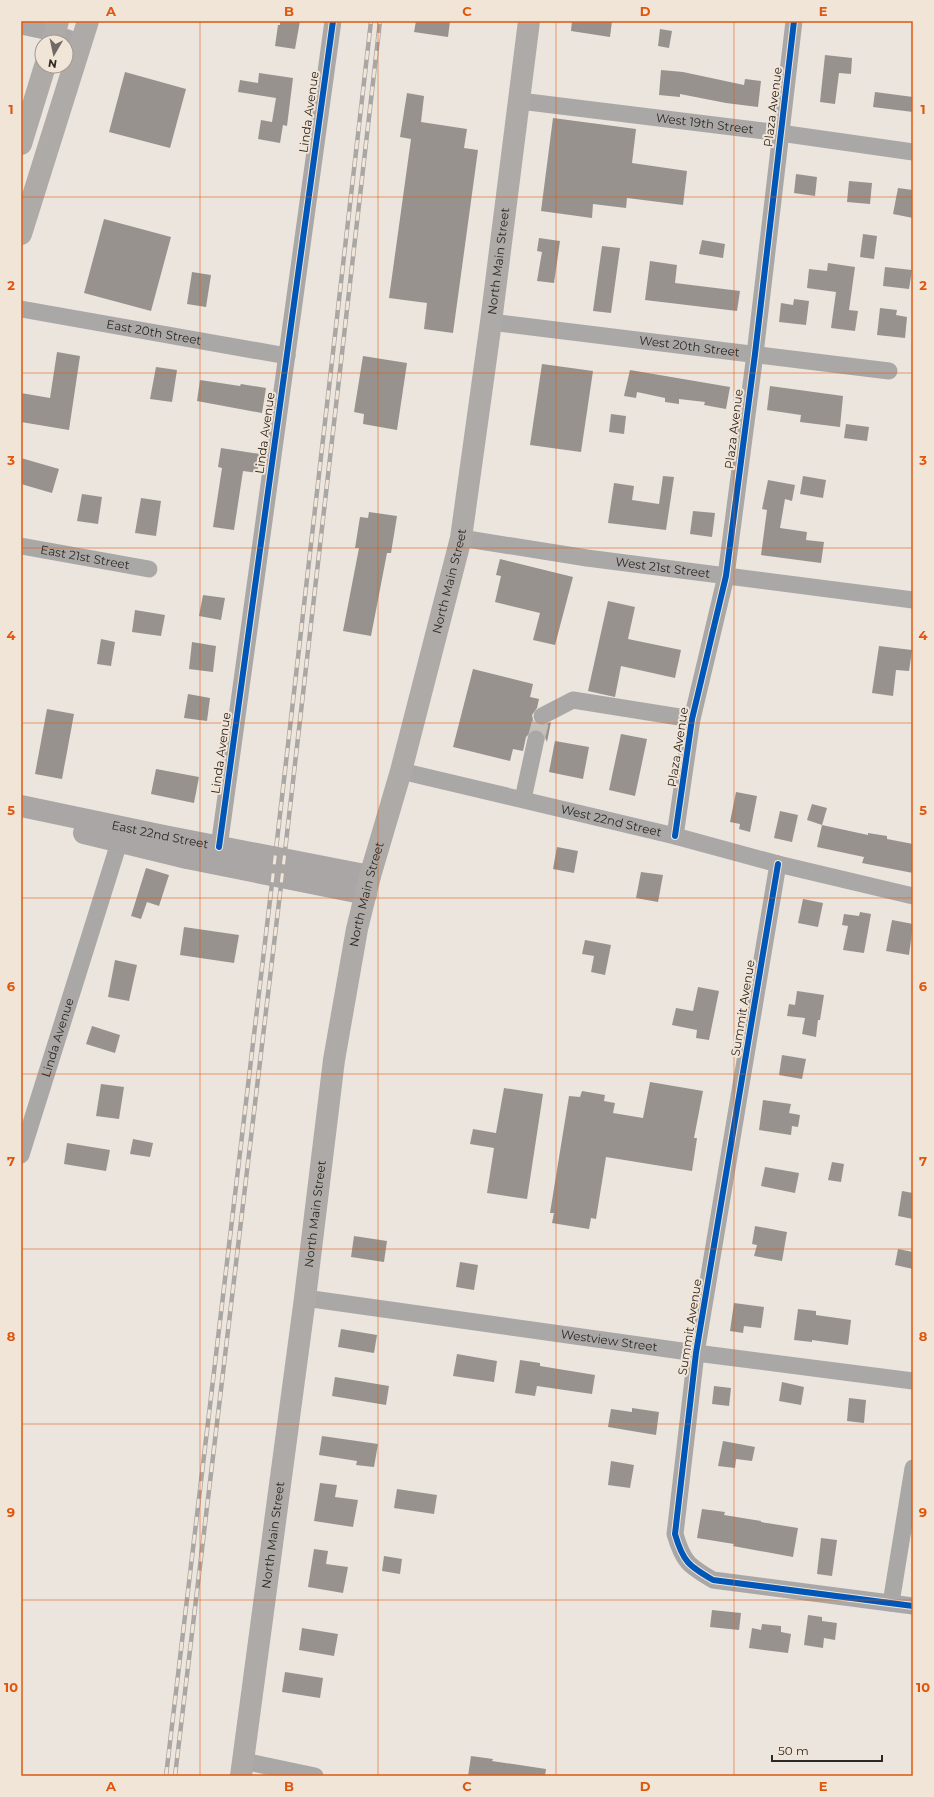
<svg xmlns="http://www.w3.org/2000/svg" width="934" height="1797" font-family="Montserrat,sans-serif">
	<rect width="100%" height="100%" fill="#ebe5de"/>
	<g fill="#97928d">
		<polygon points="280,21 300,21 295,49 275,46 278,25 280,25"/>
		<polygon points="416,21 450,21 448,37 414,32"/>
		<polygon points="572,21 612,21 610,37 571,31"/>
		<polygon points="660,29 672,31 669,48 658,46"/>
		<polygon points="825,55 852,58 851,74 839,73 835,104 820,102"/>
		<polygon points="661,70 683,72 744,85 745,79 761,81 758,107 726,103 680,94 680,97 659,95"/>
		<polygon points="125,72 186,89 170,148 109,132"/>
		<polygon points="259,73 293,78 287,126 283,125 280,143 258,139 261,120 272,122 276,98 238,92 240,80 258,83"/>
		<polygon points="875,92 913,97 913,112 873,107"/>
		<polygon points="407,93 424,96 421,122 467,129 464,148 478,150 453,333 424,329 427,303 389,298 411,139 400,137"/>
		<polygon points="553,118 636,129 632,163 687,171 683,205 627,198 626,208 593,204 592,218 541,211"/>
		<polygon points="796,174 817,177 815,196 794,193"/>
		<polygon points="849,181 872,183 870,204 847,202"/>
		<polygon points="898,188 913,190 913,218 893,214"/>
		<polygon points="104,219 171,237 151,311 84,293"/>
		<polygon points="863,234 877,236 874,259 860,257"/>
		<polygon points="539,238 560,241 554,283 537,281 542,252 537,251"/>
		<polygon points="702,240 725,244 723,258 699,254"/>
		<polygon points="602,246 620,248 611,313 593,311"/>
		<polygon points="650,261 677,265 675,283 740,291 737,311 645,300"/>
		<polygon points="828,263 855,267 849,310 858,311 855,331 831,328 836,292 807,288 809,269 827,271"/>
		<polygon points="885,267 912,270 909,289 883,286"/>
		<polygon points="192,272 211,275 206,307 187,304"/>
		<polygon points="794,299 809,301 806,325 779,322 781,303 793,305"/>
		<polygon points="880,308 897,310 896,315 907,317 905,338 877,335"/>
		<polygon points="57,352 80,356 69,430 21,422 21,393 50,398"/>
		<polygon points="363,356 407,363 397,430 363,424 364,414 354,412"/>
		<polygon points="542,364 593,371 581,452 530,445"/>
		<polygon points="156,367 177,370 172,402 150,399"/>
		<polygon points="630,370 730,387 726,409 704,405 705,402 679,399 679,404 665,402 665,398 637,392 636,398 624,396"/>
		<polygon points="200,380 240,386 241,384 266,388 262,413 197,401"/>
		<polygon points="770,386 843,396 840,427 800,422 801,415 767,410"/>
		<polygon points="611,414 626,416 624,434 609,432"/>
		<polygon points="846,424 869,427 867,441 844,438"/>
		<polygon points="221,448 260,454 257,473 243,471 234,530 213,527 222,468 218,467"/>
		<polygon points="21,458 59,469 52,493 21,484"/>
		<polygon points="663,476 674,477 666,530 608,523 614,483 634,486 632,500 659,504"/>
		<polygon points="803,476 826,480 823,498 800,494"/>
		<polygon points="768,480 795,485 792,501 785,499 780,528 807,532 806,540 824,542 821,563 761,555 767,510 762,509"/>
		<polygon points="82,494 102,497 98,524 77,521"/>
		<polygon points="141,498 161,501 156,536 135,533"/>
		<polygon points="693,511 715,513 712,537 690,534"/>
		<polygon points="369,512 397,516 391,553 387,553 371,636 343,631 359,548 355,548 360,517 368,518"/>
		<polygon points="500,559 573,577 555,645 533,640 540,613 495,602 501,576 496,575"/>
		<polygon points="203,595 225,598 221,620 199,616"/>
		<polygon points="608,601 635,607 628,639 681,650 675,678 621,666 615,697 588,691"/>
		<polygon points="135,610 165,615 161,636 132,632"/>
		<polygon points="101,639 115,642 111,666 97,664"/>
		<polygon points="192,642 216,646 213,672 189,669"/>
		<polygon points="879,646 912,650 909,671 896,670 893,696 872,693"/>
		<polygon points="473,669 533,684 530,697 539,699 537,708 532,715 533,720 536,724 541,726 551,722 547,742 542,731 538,729 533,730 526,737 523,751 513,749 510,761 453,747"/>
		<polygon points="188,694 210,698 207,721 184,718"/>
		<polygon points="47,709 74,714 62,779 35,774"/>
		<polygon points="621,734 647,739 635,796 609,790"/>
		<polygon points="555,741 589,747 583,779 549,772"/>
		<polygon points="156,769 199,777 194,803 151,794"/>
		<polygon points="736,792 757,796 750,832 739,829 740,824 730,822"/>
		<polygon points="812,804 827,808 822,825 807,820"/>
		<polygon points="780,811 798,815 792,842 774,838"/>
		<polygon points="822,825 868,835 868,833 887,836 887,839 913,844 913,873 862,863 864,857 817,847"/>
		<polygon points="557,847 578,851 574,873 553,869"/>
		<polygon points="146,868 169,875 159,906 147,902 141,919 131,916"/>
		<polygon points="641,872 663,875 658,902 636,898"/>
		<polygon points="803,899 823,903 818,927 798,923"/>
		<polygon points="860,912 871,914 864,953 843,950 848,926 842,925 844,914 859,916"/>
		<polygon points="892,920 913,924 909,955 886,951"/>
		<polygon points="184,927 239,935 234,963 180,955"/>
		<polygon points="585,940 611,945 605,975 591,972 594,956 582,954"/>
		<polygon points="115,960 137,965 129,1001 108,997"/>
		<polygon points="698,987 719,991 709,1040 696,1038 697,1030 672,1025 676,1008 693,1011"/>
		<polygon points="797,991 824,995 820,1020 818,1020 816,1037 802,1034 805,1018 787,1016 789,1004 795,1005"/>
		<polygon points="92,1026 120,1035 115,1053 86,1044"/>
		<polygon points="782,1055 806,1059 802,1079 779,1075"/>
		<polygon points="650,1082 703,1091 694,1138 697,1138 692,1171 606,1157 596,1219 591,1218 589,1229 552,1223 554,1213 550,1213 569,1096 580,1097 582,1091 605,1095 604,1101 615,1103 613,1113 643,1118"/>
		<polygon points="101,1084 124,1087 119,1119 96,1116"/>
		<polygon points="504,1088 543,1094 527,1199 487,1193 494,1148 470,1144 473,1129 496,1133"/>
		<polygon points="763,1100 791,1104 789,1113 800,1115 798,1127 792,1126 791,1135 759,1130"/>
		<polygon points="133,1139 153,1143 150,1157 130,1154"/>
		<polygon points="67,1143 110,1150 106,1171 64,1164"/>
		<polygon points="832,1162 844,1164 841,1182 828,1180"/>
		<polygon points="765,1167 799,1173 795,1193 761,1186"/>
		<polygon points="902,1191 913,1193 913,1219 898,1216"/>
		<polygon points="755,1226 787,1232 782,1261 754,1256 757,1245 752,1244"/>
		<polygon points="354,1236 387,1241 384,1262 351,1257"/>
		<polygon points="898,1249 913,1252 913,1269 895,1265"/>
		<polygon points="460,1262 478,1265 474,1290 456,1287"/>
		<polygon points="734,1303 764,1307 761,1328 744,1326 743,1333 730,1331"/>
		<polygon points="798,1309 816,1311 816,1315 851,1320 848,1345 812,1340 812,1342 794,1340"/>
		<polygon points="341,1329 377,1335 374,1353 338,1347"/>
		<polygon points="457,1354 497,1361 494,1382 453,1376"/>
		<polygon points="520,1360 540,1363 540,1366 595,1375 592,1394 537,1386 535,1396 515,1393"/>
		<polygon points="335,1377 389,1386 386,1405 332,1396"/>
		<polygon points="782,1382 804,1387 801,1405 779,1401"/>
		<polygon points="714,1386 731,1388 729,1406 712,1404"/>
		<polygon points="849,1398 866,1400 864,1423 847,1421"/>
		<polygon points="632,1408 659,1412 656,1435 608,1427 611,1409 632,1412"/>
		<polygon points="322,1436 378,1444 374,1467 356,1465 357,1461 319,1455"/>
		<polygon points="723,1441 755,1447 752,1461 736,1459 735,1468 718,1466"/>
		<polygon points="611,1461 634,1465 630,1488 608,1485"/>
		<polygon points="320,1483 337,1485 335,1497 358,1500 353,1527 314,1521"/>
		<polygon points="397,1489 437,1495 434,1514 394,1508"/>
		<polygon points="702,1509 725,1512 724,1515 761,1521 761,1522 798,1528 793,1557 733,1546 734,1544 697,1538"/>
		<polygon points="821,1538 837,1540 832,1576 817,1574"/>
		<polygon points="314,1549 328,1551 326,1564 348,1567 343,1593 308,1587"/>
		<polygon points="384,1556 402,1559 400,1574 382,1571"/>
		<polygon points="712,1610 741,1613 739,1630 710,1627"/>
		<polygon points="808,1615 822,1617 822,1621 837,1623 835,1640 824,1638 823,1648 804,1645"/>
		<polygon points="762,1624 781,1626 781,1632 791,1634 788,1653 749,1648 752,1628 761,1630"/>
		<polygon points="302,1628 338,1634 334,1656 299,1650"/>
		<polygon points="285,1672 323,1678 320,1698 282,1692"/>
		<polygon points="471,1756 493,1759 492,1761 546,1769 545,1776 468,1776"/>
	</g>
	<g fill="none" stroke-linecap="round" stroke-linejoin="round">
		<polyline stroke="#c5bfb9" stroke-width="17" stroke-dasharray="17 8" stroke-linecap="butt" points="536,739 542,716"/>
		<g stroke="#aaa8a7" stroke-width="17">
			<polyline points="21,26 54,33 81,43"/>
			<path id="s1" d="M520,101L780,133L913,152"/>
			<path id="s2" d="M21,309L287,356"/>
			<path id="s3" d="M491,322L889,371"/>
			<path id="s4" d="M461,538L587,558L913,600"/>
			<path id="s5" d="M21,546L149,569"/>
			<polyline points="542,716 573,700 692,719"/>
			<path id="s6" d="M401,771L675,836L778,864L913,896"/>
			<polyline points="523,799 536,739"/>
			<polyline points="675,836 692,719 726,576 755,354 794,21"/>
			<polyline points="219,847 333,21"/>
			<path d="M778,864L696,1353L675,1534C683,1562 689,1566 713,1580L913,1606"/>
			<path id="s7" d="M21,1155L123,830"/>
			<path id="s8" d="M305,1298L696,1353L913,1381"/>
			<polyline points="891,1603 913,1468"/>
			<polyline points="243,1761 315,1776"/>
		</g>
		<g stroke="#aaa6a5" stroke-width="22">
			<path id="s9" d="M21,806L164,836L370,876"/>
			<polyline points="84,833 187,858 366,894"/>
		</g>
		<g stroke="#aeaaa8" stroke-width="22">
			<polyline points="52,42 58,21"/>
			<polyline points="21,144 45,66"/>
			<polyline points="21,234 88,21"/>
			<path id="s10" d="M241,1776L305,1298L334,1060L357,929L370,876L401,771L461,538L491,322L529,21"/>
		</g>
		<defs>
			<g id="rail">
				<polyline points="166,1776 275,858 371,21"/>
				<polyline points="175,1776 284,860 380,21"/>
			</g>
		</defs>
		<use href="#rail" stroke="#aaa6a3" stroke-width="4.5"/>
		<use href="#rail" stroke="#f1e5d8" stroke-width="3" stroke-dasharray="9" stroke-linecap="butt"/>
		<defs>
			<g id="cycleway">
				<polyline points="675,836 692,719 726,576 755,354 794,21"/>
				<polyline points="219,847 333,21"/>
				<path d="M778,864L696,1353L675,1534C683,1562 689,1566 713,1580L913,1606"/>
			</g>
		</defs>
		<use href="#cycleway" stroke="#f1e5d8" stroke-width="8"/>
		<use href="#cycleway" stroke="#0057b8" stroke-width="6"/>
	</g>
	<path fill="none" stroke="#df570d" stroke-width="1" stroke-opacity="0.55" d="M200,21V1776M378,21V1776M556,21V1776M734,21V1776M21,197H913M21,373H913M21,548H913M21,723H913M21,898H913M21,1074H913M21,1249H913M21,1424H913M21,1600H913"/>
	<g text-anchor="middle" stroke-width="4" stroke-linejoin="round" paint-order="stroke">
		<g font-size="12" fill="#2d2823" stroke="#f1e5d8">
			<text transform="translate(773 107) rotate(-83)" y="4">Plaza Avenue</text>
			<text transform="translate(309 112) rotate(-82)" y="4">Linda Avenue</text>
			<text dy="4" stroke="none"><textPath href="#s1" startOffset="186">West 19th Street</textPath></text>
			<text dy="4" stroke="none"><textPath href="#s10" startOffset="1539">North Main Street</textPath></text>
			<text dy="4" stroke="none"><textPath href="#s2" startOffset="135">East 20th Street</textPath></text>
			<text dy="4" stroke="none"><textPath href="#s3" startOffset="200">West 20th Street</textPath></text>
			<text transform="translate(734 429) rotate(-83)" y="4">Plaza Avenue</text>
			<text transform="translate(265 433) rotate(-82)" y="4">Linda Avenue</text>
			<text dy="4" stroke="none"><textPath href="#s5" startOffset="65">East 21st Street</textPath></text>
			<text dy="4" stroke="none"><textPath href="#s4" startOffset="204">West 21st Street</textPath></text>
			<text dy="4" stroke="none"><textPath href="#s10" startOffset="1215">North Main Street</textPath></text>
			<text transform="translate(678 747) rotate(-81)" y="4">Plaza Avenue</text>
			<text transform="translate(221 753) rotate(-82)" y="4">Linda Avenue</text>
			<text dy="4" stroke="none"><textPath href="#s6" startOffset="216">West 22nd Street</textPath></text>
			<text dy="4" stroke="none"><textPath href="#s9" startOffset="142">East 22nd Street</textPath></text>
			<text dy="4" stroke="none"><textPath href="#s10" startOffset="891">North Main Street</textPath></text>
			<text transform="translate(743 1008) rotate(-81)" y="4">Summit Avenue</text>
			<text dy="4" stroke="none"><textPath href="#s7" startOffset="123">Linda Avenue</textPath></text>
			<text dy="4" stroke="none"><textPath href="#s10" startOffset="567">North Main Street</textPath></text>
			<text transform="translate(690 1327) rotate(-81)" y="4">Summit Avenue</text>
			<text dy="4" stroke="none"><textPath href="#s8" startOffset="307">Westview Street</textPath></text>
			<text dy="4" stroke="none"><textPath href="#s10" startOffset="243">North Main Street</textPath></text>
		</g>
	</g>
	<rect width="934" height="1797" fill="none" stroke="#f1e5d8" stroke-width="44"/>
	<g transform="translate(54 54) rotate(189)"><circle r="19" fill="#f1e5d8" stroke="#a39990"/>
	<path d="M0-3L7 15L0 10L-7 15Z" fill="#706a64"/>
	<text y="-6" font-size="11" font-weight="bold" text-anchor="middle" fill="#2d2823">N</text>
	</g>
	<path d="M772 1755v6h110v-6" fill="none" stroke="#2d2823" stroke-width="2"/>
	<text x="778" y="1755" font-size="12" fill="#2d2823" stroke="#f1e5d8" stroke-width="3" paint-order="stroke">50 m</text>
	<rect x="22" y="22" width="890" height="1753" fill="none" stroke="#df570d" stroke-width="1.5"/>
	<g font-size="13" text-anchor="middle" font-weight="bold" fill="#df570d">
		<text x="111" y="16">A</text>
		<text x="289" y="16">B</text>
		<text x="467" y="16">C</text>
		<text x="645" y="16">D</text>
		<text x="823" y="16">E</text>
		<text x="11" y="114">1</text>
		<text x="923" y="114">1</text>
		<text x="11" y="290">2</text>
		<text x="923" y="290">2</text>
		<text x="11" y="465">3</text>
		<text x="923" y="465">3</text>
		<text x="11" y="640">4</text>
		<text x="923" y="640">4</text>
		<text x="11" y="815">5</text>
		<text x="923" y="815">5</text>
		<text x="11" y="991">6</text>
		<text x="923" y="991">6</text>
		<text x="11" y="1166">7</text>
		<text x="923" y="1166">7</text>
		<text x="11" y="1341">8</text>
		<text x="923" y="1341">8</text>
		<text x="11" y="1517">9</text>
		<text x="923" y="1517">9</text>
		<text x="11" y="1692">10</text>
		<text x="923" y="1692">10</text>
		<text x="111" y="1791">A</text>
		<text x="289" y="1791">B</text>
		<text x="467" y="1791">C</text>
		<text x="645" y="1791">D</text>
		<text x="823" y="1791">E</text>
	</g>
</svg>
